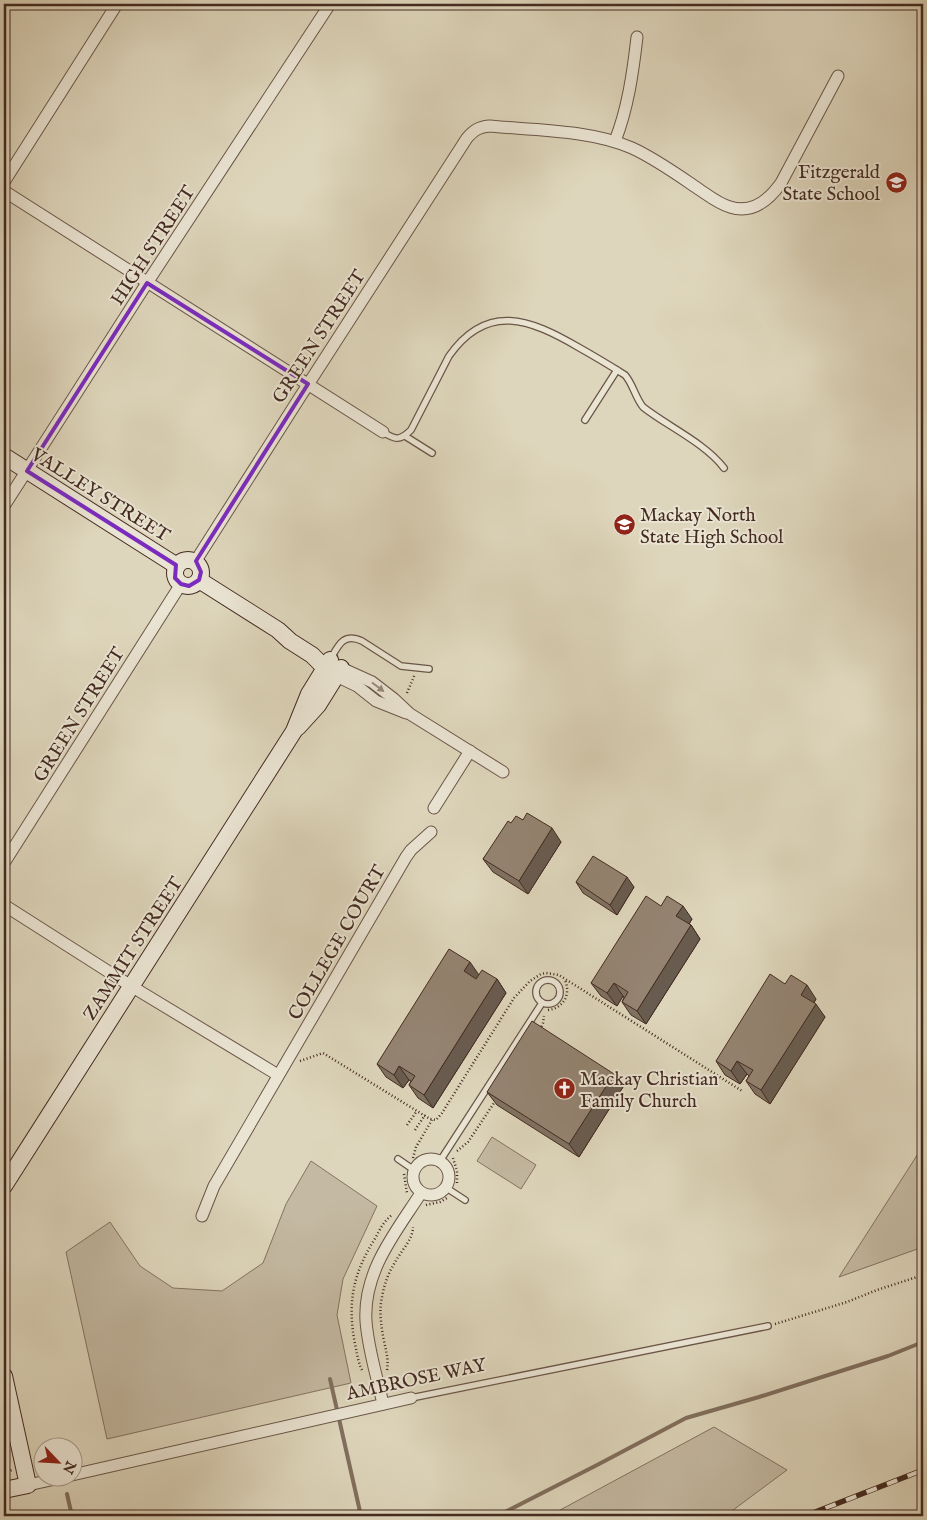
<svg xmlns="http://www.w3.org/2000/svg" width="927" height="1520" font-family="'IM FELL English',serif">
	<rect width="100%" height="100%" fill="#ded6bc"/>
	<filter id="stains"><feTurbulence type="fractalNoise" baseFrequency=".004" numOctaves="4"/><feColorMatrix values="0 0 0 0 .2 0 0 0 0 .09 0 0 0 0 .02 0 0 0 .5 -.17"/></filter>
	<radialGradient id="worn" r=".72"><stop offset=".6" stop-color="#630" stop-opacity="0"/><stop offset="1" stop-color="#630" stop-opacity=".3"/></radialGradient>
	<g fill="#c4b9a2" stroke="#847262">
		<polygon points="492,1137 536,1165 521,1189 477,1161"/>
		<polygon points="923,1146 923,1247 839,1277"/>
		<polygon points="311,1161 377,1206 343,1279 337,1315 351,1383 107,1439 66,1252 110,1222 140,1266 173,1288 222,1291 263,1263 286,1204"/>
		<polygon points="714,1427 787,1470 725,1516 549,1516"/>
	</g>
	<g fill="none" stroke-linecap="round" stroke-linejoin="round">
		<g stroke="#816f5e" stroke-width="4">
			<polyline points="330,1379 361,1516"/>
			<polyline points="67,1494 72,1516"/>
			<polyline points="500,1516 505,1512 599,1464 686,1418 759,1397 888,1356 923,1342"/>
		</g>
		<defs>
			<g id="lane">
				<polyline points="585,420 617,370"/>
				<path d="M383,432C395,440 400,441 411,430L449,356C487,302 530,319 578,347C594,356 609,365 625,375C633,384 635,397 643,407C667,426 705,443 724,468"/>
				<polyline points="405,436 432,453"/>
				<path d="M330,660C338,646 343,632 362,641L401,666L429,669"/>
				<circle cx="548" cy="992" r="12"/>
				<polyline points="398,1159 414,1170"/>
				<polyline points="440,1161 542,1003"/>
				<polyline points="445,1187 465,1200"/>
				<polyline points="411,1398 768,1326"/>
			</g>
			<g id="street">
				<path d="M615,141C628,108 633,72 637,37"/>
				<polyline points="4,182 117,4"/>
				<polyline points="4,191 383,432"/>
				<polyline points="4,506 147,283 330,4"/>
				<path d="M195,562L300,397L467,138C474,130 479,127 489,126C533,130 592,130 632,148C656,159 678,175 700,190C709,196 719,204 730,207C752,214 769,200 781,183L838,76"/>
				<polyline points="341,668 372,682 394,699 410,714 503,772"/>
				<polyline points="336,676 357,686 376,701 406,713"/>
				<polyline points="434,808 470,751"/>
				<polyline points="4,863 181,584"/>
				<polyline points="4,905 131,986 278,1075"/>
				<circle cx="431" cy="1177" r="18"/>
				<polyline points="202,1216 214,1186 406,857 411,850 431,832"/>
				<path d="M383,1404C377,1377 368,1349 366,1321C363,1271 396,1232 421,1193"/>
				<polyline points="72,1475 411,1398"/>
				<polyline points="28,1485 60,1478"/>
			</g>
			<g id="secondary">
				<polyline points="4,456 177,566"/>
				<circle cx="188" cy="573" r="13"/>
				<polyline points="199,580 278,630 290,641 312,655 327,670 336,676"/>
				<polyline points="298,727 318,705 341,668"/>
				<polyline points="4,1186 294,731 309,694 330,660"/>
				<polyline points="4,1376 28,1485 4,1490"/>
			</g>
		</defs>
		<use href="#lane" stroke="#6a5648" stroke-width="8"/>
		<use href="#street" stroke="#6a5648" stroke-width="13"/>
		<use href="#secondary" stroke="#442b21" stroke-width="18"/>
		<g stroke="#442b21" stroke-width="2.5" stroke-dasharray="1 2.5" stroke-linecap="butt">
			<polyline points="407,693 415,674"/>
			<path d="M548,1010C564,1008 571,994 565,980"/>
			<polyline points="540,1030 543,1023 544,1016"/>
			<polyline points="300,1061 323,1053 430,1119 436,1120 442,1113 514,998 530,981 541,974 546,973 559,975 742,1091"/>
			<polyline points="407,1125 417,1111"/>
			<polyline points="415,1130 425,1115"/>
			<polyline points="457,1151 468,1142 496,1100"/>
			<polyline points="413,1158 416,1147 432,1120"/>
			<polyline points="453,1158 457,1171 457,1184"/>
			<polyline points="404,1174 407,1193"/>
			<polyline points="426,1205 440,1202 447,1198"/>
			<polyline points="775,1324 847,1302 877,1290 923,1275"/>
			<path d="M362,1370C358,1362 357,1353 355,1344C347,1302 353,1273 376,1237C380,1229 384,1221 392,1215"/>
			<path d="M387,1370C389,1357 385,1348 383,1336C381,1323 379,1310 382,1297C384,1285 388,1274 394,1264C400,1252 413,1240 413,1227"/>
			<polyline points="4,1473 12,1470"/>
		</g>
		<use href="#lane" stroke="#eae4d3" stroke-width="5.5"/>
		<use href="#street" stroke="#eae4d3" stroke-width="11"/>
		<use href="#secondary" stroke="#eae4d3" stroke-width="16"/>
		<defs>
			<polyline id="rail" points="805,1516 923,1470"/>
		</defs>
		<use href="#rail" stroke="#442b21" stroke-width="5.5"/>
		<use href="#rail" stroke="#eae4d3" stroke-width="4" stroke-dasharray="11" stroke-linecap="butt"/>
	</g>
	<g fill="#7f7262" stroke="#442b21">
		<polygon points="523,820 561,842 528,894 493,872 483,859 511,823"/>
		<polygon points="576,882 634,887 617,915 583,893"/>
		<polygon points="661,906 692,919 689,924 691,925 700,939 646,1024 631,1015 622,1002 624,997 623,996 617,1006 601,996 591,983"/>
		<polygon points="479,975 497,979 506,993 433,1108 418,1098 409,1085 411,1081 409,1080 403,1088 386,1077 377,1064"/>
		<polygon points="816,999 814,1003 825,1017 770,1104 755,1094 746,1081 749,1076 747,1074 740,1084 725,1075 716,1061"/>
		<polygon points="623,1087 579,1157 497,1105 487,1092"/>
	</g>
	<g fill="#685c50" stroke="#442b21">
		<polygon points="552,828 561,842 528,894 519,881"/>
		<polygon points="627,877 634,887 617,915 610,905"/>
		<polygon points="683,906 692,919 686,929 676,916"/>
		<polygon points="691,925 700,939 646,1024 637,1011"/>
		<polygon points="470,962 479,975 473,985 464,971"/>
		<polygon points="497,979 506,993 433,1108 424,1095"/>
		<polygon points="614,983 623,996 617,1006 607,993"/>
		<polygon points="807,985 816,999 810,1008 801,995"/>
		<polygon points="816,1004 825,1017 770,1104 761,1090"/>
		<polygon points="737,1061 747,1074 740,1084 731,1071"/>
		<polygon points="399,1066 409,1080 403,1088 394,1075"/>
		<polygon points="614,1074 623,1087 579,1157 569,1144"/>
	</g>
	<g fill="#948472" stroke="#442b21">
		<polygon points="527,813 552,828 519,881 483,859 508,821 511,823 516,816 523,820"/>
		<polygon points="593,856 627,877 610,905 576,882"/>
		<polygon points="646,896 661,906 667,896 683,906 676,916 691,925 637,1011 622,1002 628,992 614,983 607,993 591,983"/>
		<polygon points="449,949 470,962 464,971 476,979 482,970 497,979 424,1095 409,1085 415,1076 399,1066 394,1075 377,1064"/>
		<polygon points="770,974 785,984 791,975 807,985 801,995 816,1004 761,1090 746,1081 753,1070 737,1061 731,1071 716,1061"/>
		<polygon points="532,1021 614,1074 569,1144 487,1092"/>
	</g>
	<defs><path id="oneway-solid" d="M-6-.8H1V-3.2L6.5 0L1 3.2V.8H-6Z" transform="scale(1.25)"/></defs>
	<use fill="#97887a" href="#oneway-solid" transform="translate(378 687) rotate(37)"/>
	<path fill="none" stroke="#7b2cbf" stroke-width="4" stroke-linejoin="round" d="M147,283L308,384L196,561L201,572L199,580L189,586L181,584L175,578L176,565L27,471Z"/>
	<defs>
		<symbol id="school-disc" viewBox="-11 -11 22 22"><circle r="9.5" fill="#8f2418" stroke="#eae4d3"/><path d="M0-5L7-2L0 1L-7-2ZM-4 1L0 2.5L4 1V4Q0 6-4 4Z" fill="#fff"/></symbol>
		<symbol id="church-disc" viewBox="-11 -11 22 22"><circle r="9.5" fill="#8f2418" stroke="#eae4d3"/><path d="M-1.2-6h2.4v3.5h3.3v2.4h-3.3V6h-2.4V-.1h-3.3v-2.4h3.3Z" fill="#fff"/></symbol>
	</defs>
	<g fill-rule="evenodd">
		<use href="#school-disc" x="884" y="170" width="25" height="25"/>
		<use href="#school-disc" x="612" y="512" width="25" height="25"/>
		<use href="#church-disc" x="552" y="1076" width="25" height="25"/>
	</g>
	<g text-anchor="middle" stroke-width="4" stroke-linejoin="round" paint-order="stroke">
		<g font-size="19" fill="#442b21" stroke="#eae4d3" text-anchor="start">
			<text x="880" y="178" text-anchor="end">Fitzgerald<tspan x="880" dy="22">State School</tspan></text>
			<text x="640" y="521">Mackay North<tspan x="640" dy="22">State High School</tspan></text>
			<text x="580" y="1085">Mackay Christian<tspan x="580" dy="22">Family Church</tspan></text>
		</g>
		<g font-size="19" fill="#442b21" stroke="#eae4d3">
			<text transform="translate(152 245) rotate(-57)" y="7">HIGH STREET</text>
			<text transform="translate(318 336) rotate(-57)" y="7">GREEN STREET</text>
			<text transform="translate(101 494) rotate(32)" y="7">VALLEY STREET</text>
			<text transform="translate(78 714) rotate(-58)" y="7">GREEN STREET</text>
			<text transform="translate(336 942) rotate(-60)" y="7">COLLEGE COURT</text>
			<text transform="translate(132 948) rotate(-57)" y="7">ZAMMIT STREET</text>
			<text transform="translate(416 1378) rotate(-12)" y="7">AMBROSE WAY</text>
		</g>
	</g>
	<rect width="927" height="1520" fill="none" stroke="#ded6bc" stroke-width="20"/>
	<rect x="5" y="5" width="917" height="1510" fill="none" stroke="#442b21" stroke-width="2.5"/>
	<rect x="10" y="10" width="907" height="1500" fill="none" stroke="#442b21"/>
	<g transform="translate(58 1462) rotate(115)"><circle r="24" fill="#eae4d3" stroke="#a89a8c"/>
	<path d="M0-4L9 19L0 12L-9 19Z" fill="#8f2418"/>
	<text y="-8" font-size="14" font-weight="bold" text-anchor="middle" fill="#442b21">N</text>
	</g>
	<rect width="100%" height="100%" filter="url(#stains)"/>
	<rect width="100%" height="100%" fill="url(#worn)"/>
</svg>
